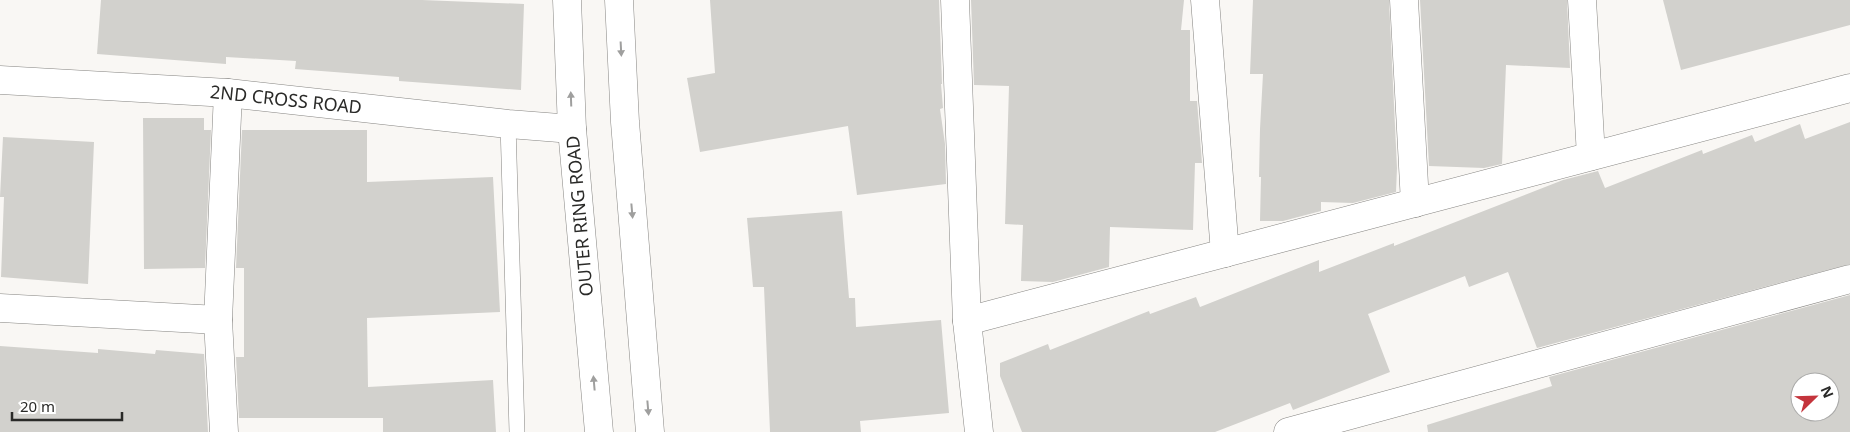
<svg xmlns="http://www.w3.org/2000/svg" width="1850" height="432" font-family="'Noto Sans',sans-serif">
	<rect width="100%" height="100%" fill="#f9f7f4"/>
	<g fill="#d2d1cd" fill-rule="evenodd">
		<polygon points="101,0 422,0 524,4 521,90 399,81 399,77 295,69 296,61 226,57 226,64 97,54"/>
		<polygon points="710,0 939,0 942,84 941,84 943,108 940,109 945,144 946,184 857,195 848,126 700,152 687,78 715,73"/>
		<polygon points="971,0 1184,0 1181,30 1190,30 1190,101 1197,101 1202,163 1195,163 1193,230 1110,227 1109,267 1053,282 1021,281 1023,225 1005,224 1009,86 974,85"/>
		<polygon points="1253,0 1389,0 1397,168 1396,192 1353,203 1321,202 1321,211 1283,221 1260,221 1261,177 1259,177 1260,129 1263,74 1250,74"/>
		<polygon points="1420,0 1567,0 1570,68 1506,65 1502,164 1484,168 1429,166"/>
		<polygon points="1663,0 1850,0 1850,25 1681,70"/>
		<polygon points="143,118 204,118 204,130 211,130 205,268 144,269"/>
		<polygon points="1850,122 1850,264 1537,348 1508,272 1469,287 1465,276 1368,314 1390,372 1293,410 1290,403 1215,432 1022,432 1000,376 1000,363 1048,344 1050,350 1149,311 1150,314 1196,297 1200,307 1319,260 1319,272 1394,243 1394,246 1563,180 1598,171 1605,188 1702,150 1703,154 1752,135 1755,142 1800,124 1805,139"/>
		<polygon points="242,130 367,130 367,182 493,177 500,312 367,318 368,387 493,380 496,432 383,432 383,418 239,418 236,357 244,357 244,268 236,268"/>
		<polygon points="3,137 94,142 88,284 1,277 4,197 0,197"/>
		<polygon points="842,211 849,298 855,298 856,327 941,320 949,413 860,421 861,432 770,432 764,287 753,287 747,218"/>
		<path d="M1850,295V432H1428L1427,425L1552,386L1549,377ZM1800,382H1830V412H1800Z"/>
		<polygon points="0,346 98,353 98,349 155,354 156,350 204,354 208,432 0,432"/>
	</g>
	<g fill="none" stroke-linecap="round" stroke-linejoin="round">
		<defs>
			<polyline id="service" points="508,124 517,432"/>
			<g id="minor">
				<polyline points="955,0 967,321 979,432"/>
				<polyline points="1205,0 1225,253"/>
				<polyline points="1404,0 1415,203"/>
				<polyline points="1582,0 1591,156"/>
				<polyline points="0,80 228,93 508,124 572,129"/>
				<polyline points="0,308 218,320"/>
				<polyline points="967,321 1850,88"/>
				<polyline points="224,432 218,320 228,93"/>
				<polyline points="1288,432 1850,279"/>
			</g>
			<g id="trunk">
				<polyline points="567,0 572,129 599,432"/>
				<polyline points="619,0 625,122 650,432"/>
			</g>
		</defs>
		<use href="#service" stroke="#868582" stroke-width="16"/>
		<use href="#minor" stroke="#868582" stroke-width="29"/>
		<use href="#trunk" stroke="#868582" stroke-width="29"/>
		<use href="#service" stroke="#fff" stroke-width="15"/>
		<use href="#minor" stroke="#fff" stroke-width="28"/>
		<use href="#trunk" stroke="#fff" stroke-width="28"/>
	</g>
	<defs><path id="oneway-solid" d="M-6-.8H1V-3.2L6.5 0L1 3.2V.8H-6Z" transform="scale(1.25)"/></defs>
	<g fill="#9f9f9e">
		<use href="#oneway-solid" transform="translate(621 49) rotate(87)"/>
		<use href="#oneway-solid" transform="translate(571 99) rotate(-92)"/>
		<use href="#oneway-solid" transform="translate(632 211) rotate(85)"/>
		<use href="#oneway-solid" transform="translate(594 383) rotate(-95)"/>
		<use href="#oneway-solid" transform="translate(648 408) rotate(85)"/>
	</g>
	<g text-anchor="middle" stroke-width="4" stroke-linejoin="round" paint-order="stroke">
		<g font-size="18" fill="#2a2a28" stroke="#fff">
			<text transform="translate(286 100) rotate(6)" y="6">2ND CROSS ROAD</text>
			<text transform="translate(580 216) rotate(-95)" y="6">OUTER RING ROAD</text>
		</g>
	</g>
	<g transform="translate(1815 397) rotate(67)"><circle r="24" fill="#ffffff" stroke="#aaaaa9"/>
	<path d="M0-4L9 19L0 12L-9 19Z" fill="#c4343c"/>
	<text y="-8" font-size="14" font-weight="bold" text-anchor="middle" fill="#2a2a28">N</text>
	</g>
	<path d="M12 412v8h110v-8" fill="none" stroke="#2a2a28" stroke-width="2.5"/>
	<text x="20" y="412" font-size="15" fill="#2a2a28" stroke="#ffffff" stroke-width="4" paint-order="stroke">20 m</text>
</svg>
